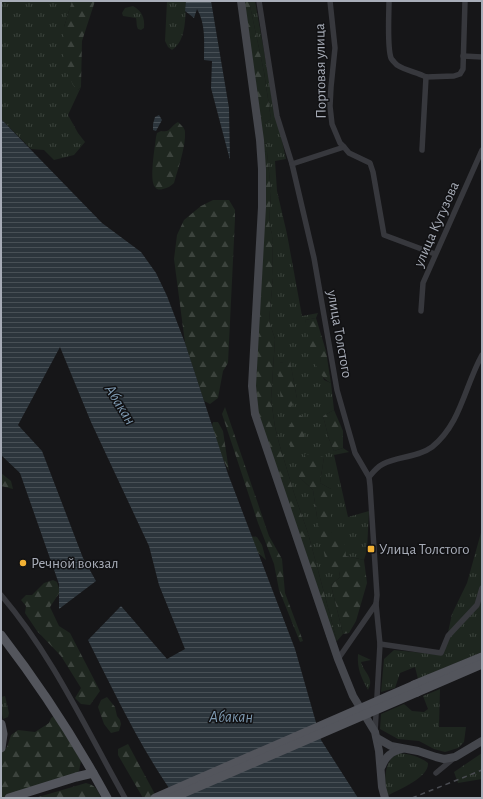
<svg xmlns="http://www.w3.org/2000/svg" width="483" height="799" font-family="'Alegreya Sans',sans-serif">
	<defs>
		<pattern id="grass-tufts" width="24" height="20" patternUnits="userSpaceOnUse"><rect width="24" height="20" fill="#1e261f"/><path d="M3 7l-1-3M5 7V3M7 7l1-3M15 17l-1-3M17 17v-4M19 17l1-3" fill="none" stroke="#3c433d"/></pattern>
		<pattern id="forest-firs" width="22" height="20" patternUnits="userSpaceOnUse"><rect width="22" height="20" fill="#1e261f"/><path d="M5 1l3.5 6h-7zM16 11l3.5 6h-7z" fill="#3c433d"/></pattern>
		<pattern id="water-rules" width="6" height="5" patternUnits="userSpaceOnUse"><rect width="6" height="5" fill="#2c353c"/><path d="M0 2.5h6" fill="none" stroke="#485056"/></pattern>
	</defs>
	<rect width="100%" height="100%" fill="#161618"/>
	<g fill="url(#grass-tufts)" fill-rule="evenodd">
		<polygon points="1,1 72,1 64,27 78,90 81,87 68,115 78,133 85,142 74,155 54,160 44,150 31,149 1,119"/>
		<path d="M167,1H186C185,17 187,40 172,50L168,47L165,41Z"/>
		<path d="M249,1H255L272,95L286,159L275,161L277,191L287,234L302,316L318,313L316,318L305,320L324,380L331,383L334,410L323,416L329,439L334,451L343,448L349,452L334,455L348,517L369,511L367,550L364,560L346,556L331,532V489L320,483L324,457L298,476L313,490L317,517L339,571L340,577L331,585L343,634L337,641L308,533L294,493L279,443L275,427L271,399L275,339L269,321L273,278L272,234L269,224L271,191L267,152L260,151L258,142L267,144L265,123L271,119L264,72ZM290,361L297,399L280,363Z"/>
		<path d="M133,6C142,11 145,18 144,28L141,30L138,29C136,25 137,22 136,18L123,16L122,13L125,8Z"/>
		<polygon points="482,529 482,652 418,679 415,667 400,673 395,688 381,692 384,659 394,650 443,655 452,614 467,583"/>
		<path d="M358,654L371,660L361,662C364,673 375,678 368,690C361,677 357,669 358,654Z"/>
		<polygon points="440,689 439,727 466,727 464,742 458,748 445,752 434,749 419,741 398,739 380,729 381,714 404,704 412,711 424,712 428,709 423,696"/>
		<polygon points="5,696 9,713 8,717 3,719 1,709 1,697"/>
		<path d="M399,753C409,754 419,756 428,763C429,778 399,789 387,796C384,781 383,760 399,753Z"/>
		<polygon points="482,753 482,779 458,783 454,772"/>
	</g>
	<g fill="url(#forest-firs)">
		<polygon points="72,1 95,1 82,41 81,87 78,90 73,85 63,64 64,27"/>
		<polygon points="238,1 249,1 264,72 271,119 265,123 268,144 258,142"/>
		<path d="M178,122C181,125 185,128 185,132C186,146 178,169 174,183C171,186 168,188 163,189C160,190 157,190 155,187C149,180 155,147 156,137L157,133L161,131C171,133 170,126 178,122Z"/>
		<polygon points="260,151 267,152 271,191 269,224 272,234 273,278 269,321 275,339 271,399 275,427 279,443 294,493 308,533 337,641 327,638 250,400 260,245"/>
		<polygon points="213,200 229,200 235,210 235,219 228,363 223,371 218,398 210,404 204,401 185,343 174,259 177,235 184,220 201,206"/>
		<path d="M316,318L326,351L331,383C312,374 309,339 305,320Z"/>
		<polygon points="290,360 297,399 290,408 281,400 278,370 280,363"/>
		<polygon points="225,407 269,536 282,559 285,593 303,641 300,642 279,590 274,564 258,523 222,414"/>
		<polygon points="334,410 343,431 343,448 334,451 329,439 323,416"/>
		<polygon points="298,413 304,418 304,443 296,454 288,443 285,432"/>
		<path d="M213,422H218L223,431L229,471C223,458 208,435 213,422Z"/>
		<polygon points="305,454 324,457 320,483 331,489 331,532 344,539 346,556 364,560 367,583 356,621 349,633 343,634 331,585 340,577 339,571 327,568 317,517 313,490 298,476"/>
		<polygon points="1,473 11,481 13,489 1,486"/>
		<polygon points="249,536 257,537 262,545 266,560 253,548"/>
		<polygon points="53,580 57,582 60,592 50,607 59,626 70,633 100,691 90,705 81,704 75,698 81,688 61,656 37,631 25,613 26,606 21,600 26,595 32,595 44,583"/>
		<polygon points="107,697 115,707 117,716 120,720 121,724 119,731 111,733 104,724 98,707 101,700"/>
		<polygon points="54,716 81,761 79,771 74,775 1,798 1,752 7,747 11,735 18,730 35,732 49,723 51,718"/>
		<polygon points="128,744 157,798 143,798 118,755 118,749"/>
		<path d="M86,783C95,785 98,790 101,798H35Z"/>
	</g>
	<g fill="url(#water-rules)">
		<path d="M186,1H211L229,108L230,160L211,88L212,61L204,60C204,43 206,24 197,9L194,18L185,11Z"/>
		<polygon points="159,115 162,120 156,131 153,130 153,124 155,117"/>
		<path d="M1,119L102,223L141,252L156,273L167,296L185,343L228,474L295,649L321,740L358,798H176C141,749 115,694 88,640L121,606L167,659L185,649L159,585L149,546L91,422L60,347L18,425L42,451L83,558L96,581L59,609V584L20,473L1,455Z"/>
	</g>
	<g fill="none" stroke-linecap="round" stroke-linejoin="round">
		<g stroke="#37383d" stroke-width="5.5">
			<polyline points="259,1 277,116 292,164 314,258 337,390 355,453 369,477 370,486 377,595 376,604 338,659"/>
			<polyline points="330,1 335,48 331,87 330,106 332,124 340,143 344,147 349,153 370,163 373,172 384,235 435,254"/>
			<path d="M389,1C389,14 387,47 391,58C392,60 395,63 397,65C406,71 417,72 426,77"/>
			<polyline points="463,56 482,57"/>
			<polyline points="426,77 454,76 460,74 463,69 465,1"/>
			<polyline points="422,150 426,77"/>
			<polyline points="292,164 344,147"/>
			<polyline points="421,311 423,283 482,150"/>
			<path d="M369,477C373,472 377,467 383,464C398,456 417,458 432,447C461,424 465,385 482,355"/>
			<path d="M1,595C53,656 86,729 125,798"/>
			<polyline points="380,644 441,653 448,636 477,605 482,588"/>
			<polyline points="375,732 380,644 376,604"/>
			<polyline points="436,773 454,758"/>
		</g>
		<g stroke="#45474d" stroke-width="8">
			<polyline points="241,1 260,140 262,169 262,207 252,386 255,414 338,659 353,696 375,732 379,751 382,787 385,798"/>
			<polyline points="377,738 391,746 418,751 436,757 444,759 455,757 482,741"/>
			<path d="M382,766C386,756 391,752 402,749"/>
		</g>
		<g stroke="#53555c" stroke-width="9">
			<path d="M1,635C41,687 76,741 107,798"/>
			<polyline points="414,685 482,657"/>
			<polyline points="417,692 482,664"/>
			<polyline points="1,724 3,734 1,748"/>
			<polyline points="9,798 76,777 93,773"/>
		</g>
		<polyline stroke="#4a4c52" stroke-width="1.5" stroke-dasharray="5 4" stroke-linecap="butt" points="412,798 482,770"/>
		<g stroke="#53555c" stroke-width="9">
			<polyline points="155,798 414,685"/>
			<polyline points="172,798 417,692"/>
		</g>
	</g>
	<g fill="#f2b134" stroke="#111113" stroke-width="1.5">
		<rect x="367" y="545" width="8" height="8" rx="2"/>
		<circle cx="23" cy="563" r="4"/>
	</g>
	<g text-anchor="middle" stroke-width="3" stroke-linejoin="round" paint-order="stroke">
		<g font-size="15" fill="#a8adb8" stroke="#111113">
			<text transform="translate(320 71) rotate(-91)" y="5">Портовая улица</text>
			<text transform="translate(436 224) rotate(-66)" y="5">улица Кутузова</text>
			<text transform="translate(340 334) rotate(80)" y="5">улица Толстого</text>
		</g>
		<g font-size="15" fill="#a8adb8" stroke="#111113" text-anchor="start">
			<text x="379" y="554">Улица Толстого</text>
			<text x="31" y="568">Речной вокзал</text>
		</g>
		<g font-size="16" font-style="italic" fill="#7f9bb3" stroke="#111113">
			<text transform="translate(121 404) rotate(58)" y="6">Абакан</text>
			<text x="231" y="722">Абакан</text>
		</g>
	</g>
	<rect width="483" height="799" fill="none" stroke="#a8adb8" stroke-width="4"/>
</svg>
